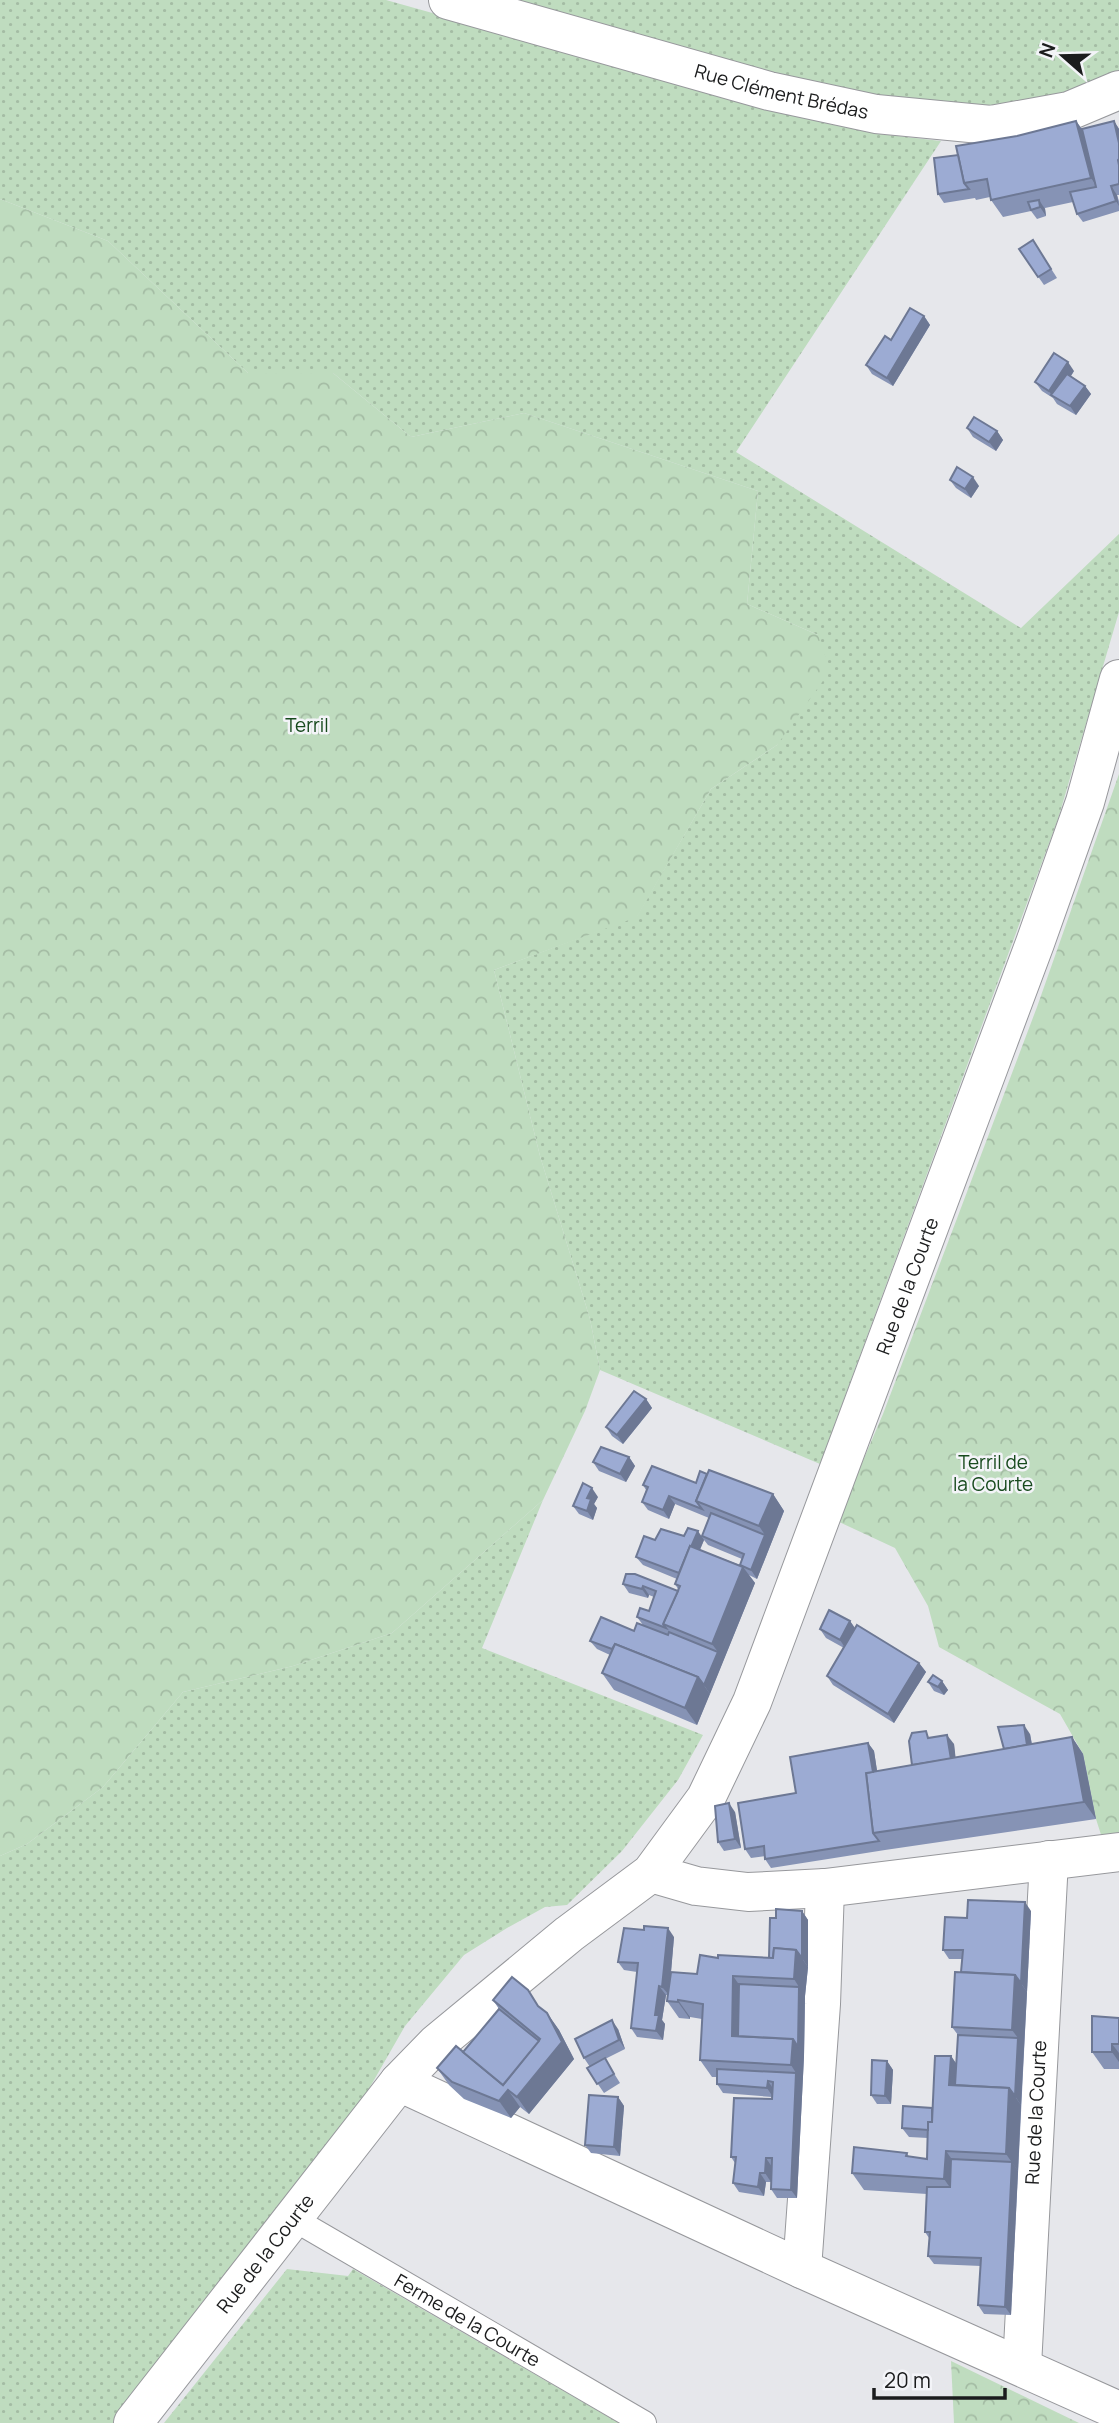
<svg xmlns="http://www.w3.org/2000/svg" width="1119" height="2423" font-family="Manrope,sans-serif">
	<defs>
		<pattern id="grass-dots" width="8" height="8" patternUnits="userSpaceOnUse" patternTransform="scale(1.75)"><rect width="8" height="8" fill="#bfdcbf"/><path d="M2 2h.1M6 6h.1" fill="none" stroke="#a4bca4" stroke-width="1.8" stroke-linecap="round"/></pattern>
		<pattern id="forest-crowns" width="20" height="18" patternUnits="userSpaceOnUse" patternTransform="scale(1.75)"><rect width="20" height="18" fill="#bfdcbf"/><path d="M2 6a3 3 0 1 1 6 0M12 15a3 3 0 1 1 6 0" fill="none" stroke="#a4bca4"/></pattern>
	</defs>
	<rect width="100%" height="100%" fill="#e6e7eb"/>
	<g fill="url(#grass-dots)">
		<polygon points="0,0 386,0 820,122 880,134 941,141 736,452 1021,628 1119,534 1119,612 1058,819 820,1464 600,1370 590,1319 540,1156 494,970 637,916 711,789 777,745 818,635 747,604 758,491 524,413 411,437 333,373 248,373 108,241 0,199"/>
		<polygon points="500,0 1119,0 1119,70 1054,96 1006,109 950,108 818,87"/>
		<polygon points="543,1500 482,1648 703,1735 678,1780 622,1851 567,1905 545,1907 507,1928 464,1955 405,2026 366,2094 113,2423 0,2423 0,1856 27,1844 103,1787 183,1692 293,1666 392,1633"/>
		<polygon points="287,2269 348,2276 353,2269 619,2423 164,2423"/>
	</g>
	<g fill="url(#forest-crowns)">
		<polygon points="0,199 108,241 248,373 333,373 411,437 524,413 758,491 747,604 818,635 830,671 777,745 711,789 637,917 494,970 540,1156 590,1319 600,1370 585,1411 543,1500 392,1633 293,1666 183,1692 103,1787 27,1844 0,1856"/>
		<polygon points="1119,774 1119,1839 1103,1841 1096,1819 1083,1754 1060,1714 939,1647 928,1606 895,1548 837,1521 883,1414 1037,1007"/>
		<polygon points="951,2361 1079,2423 954,2423"/>
	</g>
	<g fill="none" stroke-linecap="round" stroke-linejoin="round">
		<defs>
			<g id="lane">
				<path id="s1" d="M292,2218L644,2423"/>
			</g>
			<g id="street">
				<path id="s2" d="M448,0L769,91L876,114L991,125L1069,111L1119,90"/>
				<polyline points="651,1873 696,1886 748,1892 825,1888 1119,1852"/>
				<polyline points="399,2082 802,2269 1119,2411"/>
				<polyline points="802,2269 821,2004 825,1888"/>
				<path id="s3" d="M1022,2366L1049,1860"/>
				<path id="s4" d="M133,2423L399,2082L436,2044L569,1934L651,1873L706,1798L752,1702L1035,943L1085,802L1119,679"/>
			</g>
		</defs>
		<use href="#lane" stroke="#97989c" stroke-width="26"/>
		<use href="#street" stroke="#97989c" stroke-width="40"/>
		<use href="#lane" stroke="#fff" stroke-width="24"/>
		<use href="#street" stroke="#fff" stroke-width="38"/>
	</g>
	<g fill="#8693b5" fill-rule="evenodd">
		<polygon points="1076,121 1082,129 1114,121 1119,129 1119,195 1117,195 1119,201 1119,211 1083,222 1077,214 1073,202 1045,208 1046,216 1037,219 1031,211 1003,217 991,200 990,197 976,200 975,198 944,203 938,194 958,155 1017,136"/>
		<polygon points="1033,240 1057,278 1044,285 1019,249"/>
		<polygon points="924,316 930,325 893,386 872,374 866,365 891,340"/>
		<polygon points="1074,371 1071,376 1085,386 1091,394 1076,415 1057,404 1053,398 1042,391 1035,382"/>
		<polygon points="967,428 997,431 1003,440 996,451 973,437"/>
		<polygon points="950,480 979,486 971,498 956,488"/>
		<polygon points="646,1399 652,1408 623,1444 612,1436 606,1427"/>
		<polygon points="629,1457 635,1466 626,1482 599,1471 593,1462"/>
		<path d="M696,1483L773,1494L784,1511L757,1579L749,1575L755,1583L697,1725L614,1690L602,1673L610,1655L597,1649L590,1641L634,1631L643,1625L637,1617L649,1611L654,1597L649,1595L648,1598L629,1593L623,1584L678,1591V1589L675,1584L677,1579L643,1565L636,1557L655,1540L684,1536H702L709,1518L675,1504L669,1519L648,1510L642,1502L646,1490L643,1485ZM704,1540L708,1545L742,1559L740,1565L700,1550Z"/>
		<polygon points="598,1497 594,1504 597,1508 593,1520 579,1514 573,1506"/>
		<polygon points="850,1621 855,1628 919,1663 926,1672 894,1723 833,1685 827,1676 844,1648 826,1638 820,1629"/>
		<polygon points="942,1681 948,1690 944,1695 934,1691 928,1682"/>
		<polygon points="1030,1734 1032,1744 1072,1737 1083,1754 1096,1819 885,1850 771,1868 765,1859 765,1856 751,1858 745,1849 796,1793 868,1743 874,1751 877,1771 912,1765 930,1737 954,1744 955,1758 1004,1749"/>
		<polygon points="735,1812 741,1848 724,1851 718,1842"/>
		<polygon points="802,1911 808,1920 808,1967 805,1996 804,2056 797,2198 777,2198 771,2189 771,2182 766,2182 764,2196 739,2192 733,2183 735,2163 731,2157 772,2099 772,2097 723,2093 717,2084 717,2077 712,2077 700,2060 702,2019 690,2017 690,2019 679,2018 667,2001 668,1995 666,1995 662,2020 665,2024 663,2040 637,2037 631,2028 637,1972 624,1970 618,1962 674,1937 671,1972 697,1974 718,1958 769,1958 776,1918"/>
		<polygon points="1031,1911 1011,2315 984,2314 978,2305 981,2266 934,2264 928,2256 929,2238 925,2232 927,2194 864,2190 852,2173 907,2153 909,2157 927,2159 928,2138 909,2137 902,2128 932,2108 951,2056 956,2064 958,2035 952,2027 961,1972 962,1959 949,1959 943,1950 967,1918"/>
		<polygon points="493,2000 541,2008 547,2013 559,2030 574,2059 529,2114 520,2107 511,2118 464,2099 449,2085 437,2068 463,2052 499,2009"/>
		<polygon points="1119,2018 1119,2069 1104,2069 1092,2052"/>
		<polygon points="618,2029 625,2049 605,2059 620,2083 604,2093 587,2068 590,2067 584,2058"/>
		<polygon points="887,2061 893,2070 891,2104 877,2104 871,2095"/>
		<polygon points="618,2097 624,2106 620,2156 591,2153 585,2145"/>
	</g>
	<g fill="#6d7894">
		<polygon points="1076,121 1088,138 1103,195 1091,178"/>
		<polygon points="1114,121 1119,129 1119,143"/>
		<polygon points="1111,186 1117,195 1119,206 1116,201"/>
		<polygon points="1039,200 1045,209 1046,216 1040,207"/>
		<polygon points="924,316 930,325 893,386 887,378"/>
		<polygon points="1068,362 1074,371 1056,398 1053,397 1049,391"/>
		<polygon points="1085,386 1091,394 1076,415 1070,406"/>
		<polygon points="997,431 1003,440 996,451 989,442"/>
		<polygon points="973,477 979,486 971,498 965,489"/>
		<polygon points="646,1399 652,1408 623,1444 617,1435"/>
		<polygon points="629,1457 635,1466 626,1482 620,1474"/>
		<polygon points="592,1488 598,1497 594,1504 597,1508 593,1520 587,1511 587,1498"/>
		<polygon points="773,1494 784,1511 757,1579 751,1570 765,1535 759,1526"/>
		<polygon points="669,1496 675,1504 669,1519 663,1510"/>
		<polygon points="698,1531 704,1540 697,1556 689,1552"/>
		<polygon points="743,1567 755,1583 710,1694 704,1685 718,1652 712,1644"/>
		<polygon points="643,1586 649,1595 648,1598 642,1589"/>
		<polygon points="850,1621 856,1630 846,1649 840,1640"/>
		<polygon points="919,1663 926,1672 894,1723 888,1714"/>
		<polygon points="698,1677 710,1694 697,1725 685,1708"/>
		<polygon points="942,1681 948,1690 944,1695 938,1687"/>
		<polygon points="1024,1725 1030,1734 1035,1764 1029,1755"/>
		<polygon points="947,1735 954,1744 958,1777 952,1769"/>
		<polygon points="1072,1737 1083,1754 1096,1819 1084,1802"/>
		<polygon points="868,1743 874,1751 880,1790 874,1781"/>
		<polygon points="729,1803 735,1812 741,1848 735,1839"/>
		<polygon points="1025,1902 1031,1911 1027,1992 1021,1983"/>
		<polygon points="802,1911 808,1920 808,1967 802,1958"/>
		<polygon points="668,1928 674,1937 669,1995 662,1987"/>
		<polygon points="796,1950 808,1967 805,1996 804,2056 797,2198 791,2190 796,2073 791,2065 793,2039 799,1987 794,1979"/>
		<polygon points="1015,1975 1027,1992 1021,2105 1015,2096 1018,2038 1012,2030"/>
		<polygon points="733,1976 745,1993 744,2045 732,2036"/>
		<polygon points="659,1986 666,1995 662,2020 665,2024 663,2040 656,2031 655,2015"/>
		<polygon points="678,2000 690,2017 690,2019 678,2002"/>
		<polygon points="547,2013 559,2030 574,2059 529,2114 517,2097 546,2047"/>
		<polygon points="612,2020 618,2029 625,2049 619,2040"/>
		<polygon points="1112,2044 1119,2053 1119,2062 1112,2052"/>
		<polygon points="951,2056 963,2073 961,2093 949,2085"/>
		<polygon points="887,2061 893,2070 891,2104 885,2096"/>
		<polygon points="768,2081 774,2090 773,2097 767,2088"/>
		<polygon points="1009,2088 1021,2105 1018,2171 1006,2154"/>
		<polygon points="508,2090 520,2107 511,2118 499,2101"/>
		<polygon points="618,2097 624,2106 620,2156 614,2147"/>
		<polygon points="946,2151 958,2168 956,2196 944,2179"/>
		<polygon points="766,2158 772,2167 771,2182 765,2173"/>
		<polygon points="1012,2162 1018,2171 1011,2315 1005,2307"/>
		<polygon points="760,2173 766,2182 764,2196 758,2187"/>
	</g>
	<g fill="#9cabd3" stroke="#6d7894" stroke-width="2">
		<polygon points="1076,121 1091,178 991,200 987,179 964,183 956,146 1017,136"/>
		<polygon points="1114,121 1119,143 1119,159 1118,160 1119,165 1119,184 1111,186 1116,201 1077,214 1070,192 1096,187 1082,129"/>
		<polygon points="958,155 964,183 969,189 938,194 934,158"/>
		<polygon points="1039,200 1040,207 1031,210 1028,202"/>
		<polygon points="1033,240 1051,269 1038,277 1019,249"/>
		<polygon points="910,308 924,316 887,378 866,365 885,336 891,340"/>
		<polygon points="1054,353 1068,362 1049,391 1035,382"/>
		<polygon points="1067,374 1085,386 1070,406 1051,395"/>
		<polygon points="974,417 997,431 989,442 967,428"/>
		<polygon points="957,467 973,477 965,489 950,480"/>
		<polygon points="634,1391 646,1399 617,1435 606,1427"/>
		<polygon points="601,1447 629,1457 620,1474 593,1462"/>
		<polygon points="652,1466 696,1483 700,1471 707,1474 696,1501 702,1509 669,1496 663,1510 642,1502 648,1487 643,1485"/>
		<polygon points="709,1470 773,1494 759,1526 696,1501"/>
		<polygon points="583,1483 592,1488 587,1498 591,1499 587,1511 573,1506"/>
		<polygon points="711,1513 765,1535 751,1570 740,1565 744,1554 702,1536"/>
		<polygon points="688,1528 698,1531 691,1547 690,1546 679,1573 636,1557 644,1536 655,1540 661,1529 684,1536"/>
		<polygon points="690,1546 743,1567 712,1644 663,1624 680,1586 675,1584"/>
		<polygon points="626,1574 635,1574 678,1591 663,1624 666,1628 637,1617 640,1608 649,1611 656,1591 643,1586 642,1589 623,1584"/>
		<polygon points="829,1610 850,1621 840,1640 820,1629"/>
		<polygon points="601,1617 634,1631 637,1623 668,1635 669,1632 718,1652 704,1685 698,1677 615,1644 612,1649 590,1641"/>
		<polygon points="857,1625 919,1663 888,1714 827,1676"/>
		<polygon points="615,1644 698,1677 685,1708 602,1673"/>
		<polygon points="933,1675 942,1681 938,1687 928,1682"/>
		<polygon points="1024,1725 1027,1745 1004,1749 998,1727"/>
		<polygon points="926,1731 928,1738 947,1735 951,1759 912,1765 909,1741 912,1733"/>
		<polygon points="1072,1737 1084,1802 873,1833 866,1773"/>
		<polygon points="868,1743 873,1772 866,1773 873,1833 879,1841 765,1859 764,1846 745,1849 738,1803 796,1793 790,1757"/>
		<polygon points="729,1803 735,1839 718,1842 715,1806"/>
		<polygon points="968,1900 1025,1902 1021,1983 1015,1975 961,1972 963,1950 943,1950 945,1917 967,1918"/>
		<polygon points="776,1909 802,1911 802,1958 796,1950 774,1948 773,1958 769,1958 770,1918 776,1918"/>
		<polygon points="644,1926 668,1928 662,1987 659,1986 655,2015 659,2015 656,2031 631,2028 638,1963 618,1962 624,1928 644,1930"/>
		<polygon points="774,1948 796,1950 794,1979 733,1976 732,2036 793,2039 791,2065 700,2060 703,2004 678,2000 678,2002 667,2001 671,1972 697,1974 700,1955 718,1958 718,1955 773,1958"/>
		<polygon points="955,1972 1015,1975 1012,2030 952,2027"/>
		<polygon points="512,1977 528,1990 538,2006 547,2013 562,2042 517,2097 508,2090 499,2101 452,2082 437,2068 456,2046 503,2085 540,2039 493,2000"/>
		<polygon points="739,1984 799,1987 798,2047 793,2039 738,2036"/>
		<polygon points="499,2009 539,2041 503,2085 463,2052"/>
		<polygon points="1092,2016 1119,2018 1119,2044 1112,2044 1112,2052 1092,2052"/>
		<polygon points="612,2020 619,2040 584,2058 575,2039"/>
		<polygon points="958,2035 1018,2038 1015,2096 1009,2088 955,2085"/>
		<polygon points="935,2056 951,2056 949,2085 1009,2088 1006,2154 946,2151 944,2179 852,2173 854,2147 907,2153 906,2156 927,2159 928,2122 932,2122"/>
		<polygon points="605,2058 614,2074 597,2084 587,2068"/>
		<polygon points="872,2060 887,2061 885,2096 871,2095"/>
		<polygon points="717,2069 796,2073 791,2190 771,2189 772,2158 766,2158 765,2173 760,2173 758,2187 733,2183 736,2157 731,2157 734,2098 772,2099 773,2082 768,2081 767,2088 717,2084"/>
		<polygon points="589,2095 618,2097 614,2147 585,2145"/>
		<polygon points="903,2106 932,2108 932,2122 928,2122 928,2130 902,2128"/>
		<polygon points="951,2159 1012,2162 1005,2307 978,2305 981,2258 928,2256 930,2232 925,2232 927,2187 950,2187"/>
	</g>
	<g text-anchor="middle" stroke-width="5" stroke-linejoin="round" paint-order="stroke">
		<g font-size="19" fill="#1b1c1d" stroke="#f3f4f8">
			<text dy="7" stroke="none"><textPath href="#s2" startOffset="346">Rue Clément Brédas</textPath></text>
			<text dy="7" stroke="none"><textPath href="#s4" startOffset="1404">Rue de la Courte</textPath></text>
			<text dy="7" stroke="none"><textPath href="#s3" startOffset="254">Rue de la Courte</textPath></text>
			<text dy="7" stroke="none"><textPath href="#s4" startOffset="215">Rue de la Courte</textPath></text>
			<text dy="7" stroke="none"><textPath href="#s1" startOffset="203">Ferme de la Courte</textPath></text>
		</g>
		<g font-size="19" fill="#174a1d" stroke="#f3f4f8">
			<text x="307" y="732">Terril</text>
			<text x="993" y="1469">Terril de<tspan x="993" dy="22">la Courte</tspan></text>
		</g>
	</g>
	<g transform="translate(1063 56) rotate(290)" stroke="#f3f4f8" stroke-width="5" paint-order="stroke">
	<path d="M0-5L12 26L0 18L-12 26Z" fill="#1b1c1d"/>
	<text y="-10" font-size="19" font-weight="bold" text-anchor="middle" fill="#1b1c1d">N</text>
	</g>
	<path d="M874 2388v10h131v-10" fill="none" stroke="#1b1c1d" stroke-width="3.5"/>
	<text x="884" y="2388" font-size="21" fill="#1b1c1d" stroke="#f3f4f8" stroke-width="5" paint-order="stroke">20 m</text>
</svg>
